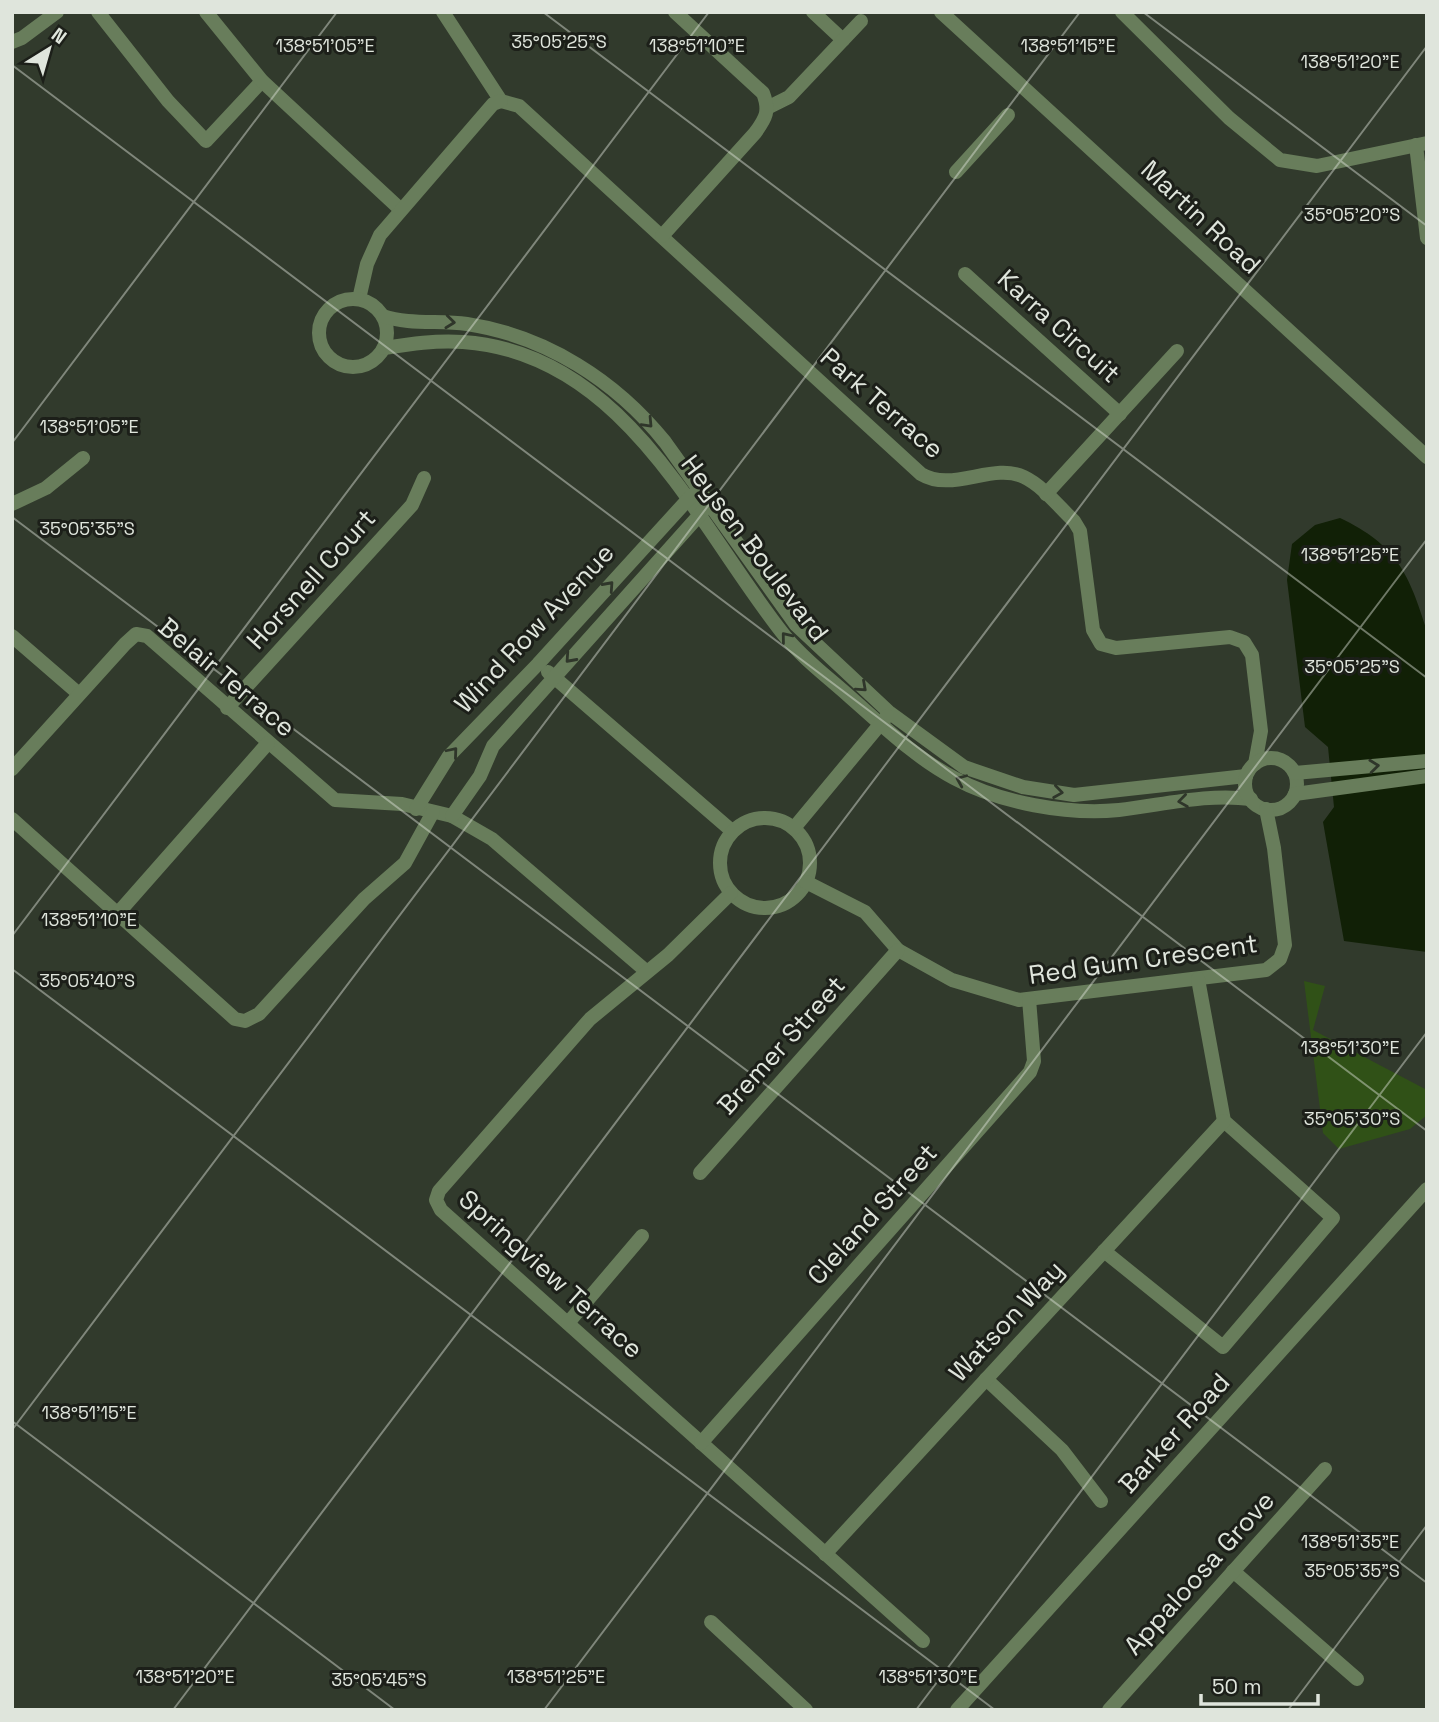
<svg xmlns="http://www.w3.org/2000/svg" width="1439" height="1722" font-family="'Space Grotesk',sans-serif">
	<rect width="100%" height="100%" fill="#313a2c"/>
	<polygon fill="#305117" points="1304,981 1325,986 1313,1030 1427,1090 1427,1115 1410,1129 1339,1149 1323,1133"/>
	<path fill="#112006" d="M1340,518C1397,545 1409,574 1427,631V952L1344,941L1323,822L1334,807L1328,747L1305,727L1287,580L1292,544L1315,525Z"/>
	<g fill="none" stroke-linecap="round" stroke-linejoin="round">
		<g stroke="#687d5b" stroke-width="14">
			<polyline points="98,12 168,101 206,141 262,81"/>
			<polyline points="206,12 262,81 400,209"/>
			<path d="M443,12L501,101L519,106L921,474C952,493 993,462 1024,477C1043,486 1059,507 1074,521L1080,531L1093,630L1101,644L1116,648L1230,637L1244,642L1252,655L1261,731L1255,764"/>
			<polyline points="813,12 843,40"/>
			<polyline points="1122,12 1229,118 1280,160 1317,166 1427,143"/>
			<polyline points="12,42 22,38 57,12"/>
			<polyline points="769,107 789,97 861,21"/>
			<polyline points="1416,145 1427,238"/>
			<polyline points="956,172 1008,115"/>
			<path d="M662,236L755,133C766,118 770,111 763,93L675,12"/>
			<polyline points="965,274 1120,414"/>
			<polyline points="359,299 367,264 380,235 493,104 501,101"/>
			<circle cx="353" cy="333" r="34"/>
			<path d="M383,316C409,325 440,320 467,324C546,336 616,381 665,442L796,625L890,713L964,767L1023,787L1074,795L1246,776"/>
			<path d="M384,348C410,344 436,340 463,342C625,353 696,524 784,635C803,659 828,677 850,697C882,725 916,758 954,778C1000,803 1067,815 1119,810C1163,805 1207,793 1251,799"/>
			<polyline points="1046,494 1177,351"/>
			<polyline points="12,504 46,488 83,458"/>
			<polyline points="12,636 79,694"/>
			<polyline points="548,672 732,831"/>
			<polyline points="227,708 412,505 424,478"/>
			<circle cx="1271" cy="784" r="26"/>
			<polyline points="12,769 125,644 136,634 147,636 335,800 402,804 452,816 492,839 646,971"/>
			<polyline points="1295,773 1427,761"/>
			<polyline points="1295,794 1427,776"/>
			<polyline points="416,809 449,756 538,664 692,495"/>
			<polyline points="452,816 480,776 493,746 703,511"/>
			<circle cx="765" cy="863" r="45"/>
			<polyline points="12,819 235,1019 245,1021 259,1014 364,899 405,863 433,812"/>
			<polyline points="794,828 887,716"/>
			<polyline points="806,882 865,912 898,950 952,980 1019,1000 1266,970 1280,959 1285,945 1274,848 1266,809"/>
			<polyline points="731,893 668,955 590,1019 439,1191 436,1200 441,1210 923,1641"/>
			<polyline points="119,912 268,743"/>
			<polyline points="700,1173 898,950"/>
			<polyline points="1104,1251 1223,1347 1333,1218 1224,1121 1198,979"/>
			<polyline points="568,1323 642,1236"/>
			<polyline points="986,1379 1062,1450 1101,1501"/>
			<polyline points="701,1443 1030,1072 1034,1061 1029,999"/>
			<polyline points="825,1554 1224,1121"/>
			<polyline points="1233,1571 1357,1679"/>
			<polyline points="711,1622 806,1710"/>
			<polyline points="957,1710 1427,1189"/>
			<polyline points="1109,1710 1325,1469"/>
		</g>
		<polyline stroke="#687d5b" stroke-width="14" points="941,12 1427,457"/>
	</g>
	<defs><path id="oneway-chevron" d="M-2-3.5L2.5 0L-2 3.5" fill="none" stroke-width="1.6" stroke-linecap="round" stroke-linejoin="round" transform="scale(1.75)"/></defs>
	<g stroke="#2f362a">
		<use href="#oneway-chevron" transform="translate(450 322) rotate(6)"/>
		<use href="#oneway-chevron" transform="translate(648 423) rotate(47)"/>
		<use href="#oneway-chevron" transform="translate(609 586) rotate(-48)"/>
		<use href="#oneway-chevron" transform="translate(786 637) rotate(-129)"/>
		<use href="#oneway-chevron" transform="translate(570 658) rotate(132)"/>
		<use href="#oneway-chevron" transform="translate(862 687) rotate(42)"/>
		<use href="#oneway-chevron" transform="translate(453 752) rotate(-50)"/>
		<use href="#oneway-chevron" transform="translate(1374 766) rotate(-6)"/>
		<use href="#oneway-chevron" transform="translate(961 780) rotate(-157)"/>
		<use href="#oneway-chevron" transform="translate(1058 792) rotate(8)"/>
		<use href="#oneway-chevron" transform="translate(1183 801) rotate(172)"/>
	</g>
	<path fill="none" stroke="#dfe5dc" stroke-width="2" stroke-opacity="0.45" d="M543,12L1427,678M1143,12L1427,226M12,65L1427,1131M12,443L337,12M12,517L1427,1583M12,936L709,12M12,969L995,1710M12,1421L395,1710M12,1430L1080,12M173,1710L1427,46M544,1710L1427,539M916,1710L1427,1032M1288,1710L1427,1525"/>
	<g text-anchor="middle" stroke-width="6" stroke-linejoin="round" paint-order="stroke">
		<g font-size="26" fill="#dfe5dc" stroke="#1c1f19">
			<text transform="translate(1201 217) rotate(43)" y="9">Martin Road</text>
			<text transform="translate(1059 326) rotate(42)" y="9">Karra Circuit</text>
			<text transform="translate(882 403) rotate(41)" y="9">Park Terrace</text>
			<text transform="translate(755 548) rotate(53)" y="9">Heysen Boulevard</text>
			<text transform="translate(311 579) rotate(-48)" y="9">Horsnell Court</text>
			<text transform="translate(534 628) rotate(-47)" y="9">Wind Row Avenue</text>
			<text transform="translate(227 677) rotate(40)" y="9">Belair Terrace</text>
			<text transform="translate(1143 959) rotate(-8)" y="9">Red Gum Crescent</text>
			<text transform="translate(781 1045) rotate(-48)" y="9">Bremer Street</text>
			<text transform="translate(872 1214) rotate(-48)" y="9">Cleland Street</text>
			<text transform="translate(551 1274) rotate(42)" y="9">Springview Terrace</text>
			<text transform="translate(1006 1321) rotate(-47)" y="9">Watson Way</text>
			<text transform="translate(1174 1433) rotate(-48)" y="9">Barker Road</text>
			<text transform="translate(1199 1573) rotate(-48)" y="9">Appaloosa Grove</text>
		</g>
	</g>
	<g font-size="18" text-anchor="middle" fill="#dfe5dc" stroke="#1c1f19" stroke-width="6" stroke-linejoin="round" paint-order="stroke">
		<text x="559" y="48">35°05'25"S</text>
		<text x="325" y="52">138°51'05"E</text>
		<text x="697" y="52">138°51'10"E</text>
		<text x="1068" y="52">138°51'15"E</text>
		<text x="1350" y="68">138°51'20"E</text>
		<text x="1352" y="221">35°05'20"S</text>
		<text x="89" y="433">138°51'05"E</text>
		<text x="87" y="535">35°05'35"S</text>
		<text x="1350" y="561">138°51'25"E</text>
		<text x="1352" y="673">35°05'25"S</text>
		<text x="89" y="926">138°51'10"E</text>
		<text x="87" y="987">35°05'40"S</text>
		<text x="1350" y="1054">138°51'30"E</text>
		<text x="1352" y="1125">35°05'30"S</text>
		<text x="89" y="1419">138°51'15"E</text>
		<text x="1350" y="1548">138°51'35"E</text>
		<text x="1352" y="1577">35°05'35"S</text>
		<text x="185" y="1683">138°51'20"E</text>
		<text x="556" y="1683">138°51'25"E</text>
		<text x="928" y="1683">138°51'30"E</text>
		<text x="379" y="1686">35°05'45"S</text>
	</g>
	<rect width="1439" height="1722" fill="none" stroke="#dfe5dc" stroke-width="28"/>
	<g transform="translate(49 49) rotate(37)" stroke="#1c1f19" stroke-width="5" paint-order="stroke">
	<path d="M0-5L12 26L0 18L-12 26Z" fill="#dfe5dc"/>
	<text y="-10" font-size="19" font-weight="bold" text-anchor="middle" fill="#dfe5dc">N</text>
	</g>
	<path d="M1201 1694v10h117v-10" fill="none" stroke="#dfe5dc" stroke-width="3.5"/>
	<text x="1212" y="1694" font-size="21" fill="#dfe5dc" stroke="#1c1f19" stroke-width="5" paint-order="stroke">50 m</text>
</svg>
